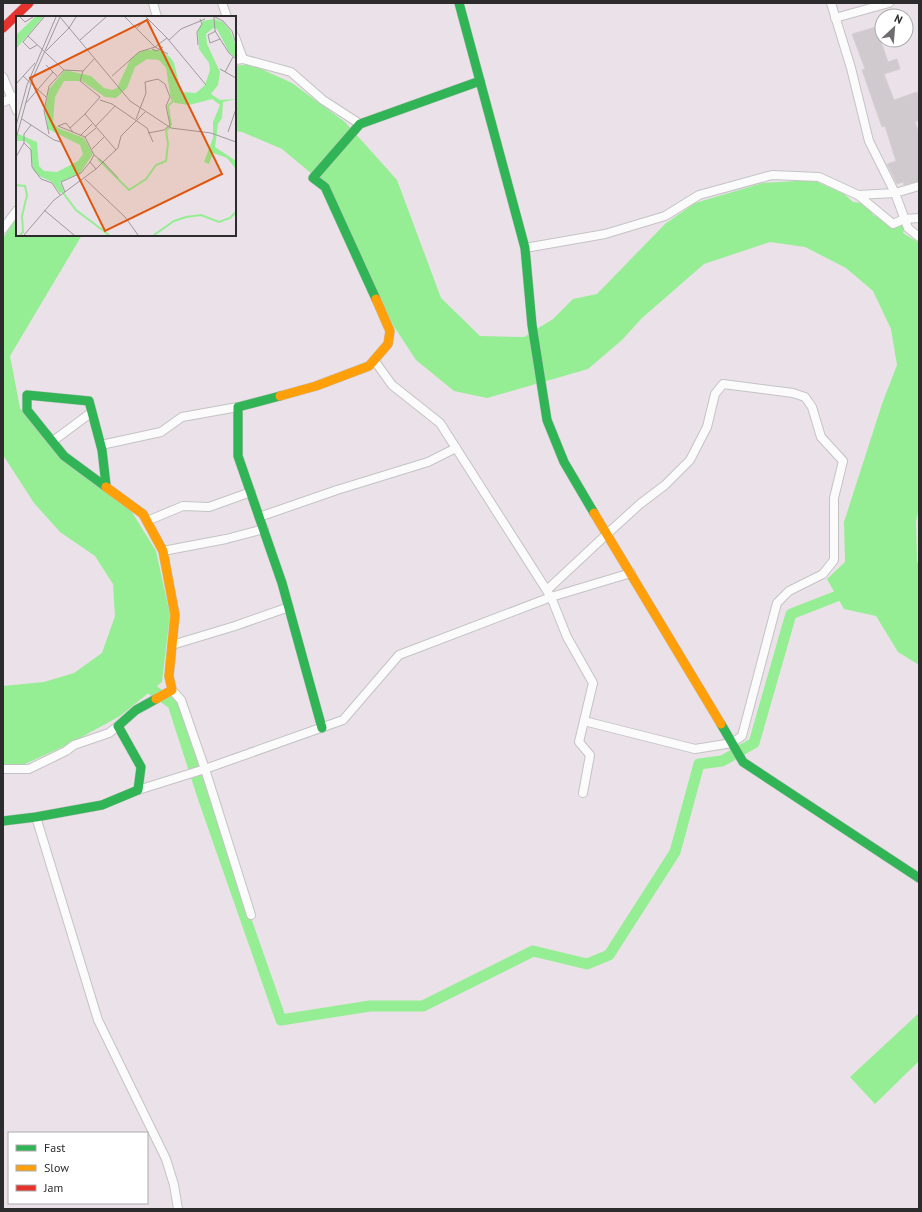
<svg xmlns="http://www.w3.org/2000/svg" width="922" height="1212" font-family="'PT Sans',sans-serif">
	<rect width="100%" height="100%" fill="#eae2e8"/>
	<g fill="#95ee93">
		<polygon points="250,64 292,83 345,122 397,180 441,298 480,336 524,337 553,319 573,299 597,294 665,224 695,203 763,183 813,180 844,194 853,202 867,204 873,215 893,224 903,221 905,227 903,233 919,243 919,508 916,521 917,562 919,565 919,665 898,652 876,616 844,609 827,579 845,562 844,522 882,404 897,365 891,329 873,291 846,268 805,247 770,242 704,264 642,318 622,340 588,369 487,398 454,391 416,360 393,325 324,184 282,149 242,132 235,131 235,66"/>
		<polygon points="17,218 17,235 82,235 10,356 20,408 62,460 130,509 156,551 170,615 162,682 120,716 69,744 25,764 3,765 3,686 44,682 74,673 102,653 115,616 113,584 95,556 60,532 34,503 3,455 3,238"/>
		<polygon points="919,1013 919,1061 875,1104 850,1077"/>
	</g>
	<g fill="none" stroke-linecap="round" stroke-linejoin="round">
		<polyline stroke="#95ee93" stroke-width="11" points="141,682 173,704 204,800 281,1020 370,1006 423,1006 533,951 587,964 609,955 675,852 699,764 722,761 754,743 791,614 850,591"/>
	</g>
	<polygon fill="#d0c9ce" stroke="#d5ced3" points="876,27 888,62 897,59 900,69 884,74 894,100 917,92 919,97 919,120 915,122 919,134 919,181 904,185 903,182 897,184 887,164 896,161 885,126 882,127 862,70 865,69 852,34"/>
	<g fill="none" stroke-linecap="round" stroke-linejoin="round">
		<defs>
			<g id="street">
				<polyline points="153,3 157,17"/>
				<polyline points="222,3 227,17"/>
				<polyline points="835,18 889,3"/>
				<polyline points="235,37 243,59"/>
				<polyline points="235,60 243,59 291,72 323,100 360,124"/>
				<polyline points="3,77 17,111"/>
				<polyline points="3,102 17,96"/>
				<polyline points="919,186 895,193 908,228 919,237"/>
				<polyline points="858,195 893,224 904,219 919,218"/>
				<polyline points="3,229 17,210"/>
				<polyline points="525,248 605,234 665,216 699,195 772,175 819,177 858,195 895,193 869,141 851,68 831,3"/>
				<polyline points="374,360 392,385 440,423 551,597 567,637 593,683 579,742 590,755 583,793"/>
				<polyline points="53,441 92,412"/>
				<polyline points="101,445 161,432 182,417 238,407"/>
				<polyline points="259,517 337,490 428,462 456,448"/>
				<polyline points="147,521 183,506 209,507 251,492"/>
				<polyline points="163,551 226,539 264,529"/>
				<polyline points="547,590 607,534 640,504 665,485 690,460 707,427 715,394 723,384 793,393 805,397 812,407 821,437 843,461 834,498 834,560 823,574 789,591 777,603 742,736 732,743 695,749 584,721"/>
				<polyline points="172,645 235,626 289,607"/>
				<polyline points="3,769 29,769 66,751 74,745 109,733 118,726"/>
				<polyline points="138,790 205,769 181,700 172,690"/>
				<polyline points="36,817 98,1020 166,1159 174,1185 178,1209"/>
				<polyline points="251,915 205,769 343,720 399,655 551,597 631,573"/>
			</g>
			<g id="fast">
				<polyline points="459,3 525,248 532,325 547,420 564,462 594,513"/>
				<polyline points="376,299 325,187 313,178 360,124 480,81"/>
				<polyline points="280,396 238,407 238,456 282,583 322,728"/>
				<polyline points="106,485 102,450 89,401 27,395 27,410 64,456 106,487"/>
				<polyline points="721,724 743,762 919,878"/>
				<polyline points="3,821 36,817 102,805 138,790 141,767 118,726 136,710 156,699"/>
			</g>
			<g id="slow">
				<polyline points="280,396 316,386 369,366 388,344 390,331 376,299"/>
				<polyline points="106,487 143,514 163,551 175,615 169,676 172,690 156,699"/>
				<polyline points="594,513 721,724"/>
			</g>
			<polyline id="jam" points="3,28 29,3"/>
		</defs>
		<use href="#street" stroke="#c4c3c4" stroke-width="10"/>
		<use href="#fast" stroke="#c4c3c4" stroke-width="10"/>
		<use href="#slow" stroke="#c4c3c4" stroke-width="10"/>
		<use href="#jam" stroke="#c4c3c4" stroke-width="10"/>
		<use href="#street" stroke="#fcfbfc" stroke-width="8"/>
		<use href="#fast" stroke="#30b455" stroke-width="9"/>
		<use href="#slow" stroke="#ff9f0a" stroke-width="9"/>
		<use href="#jam" stroke="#e5322d" stroke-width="9"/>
	</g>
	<g transform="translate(16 16)">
		<rect width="220" height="220" fill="#eae2e8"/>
		<path d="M19,1H27L0,33V19ZM198,3L207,6L214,14L220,30V42L213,36L201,13L197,12L190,18L191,28L204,56L202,69L195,78L204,84L220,83L207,86L206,102L202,108L199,131L220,145V153L211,142L197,137L193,148L188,146L197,122V106L204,89L196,83L173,89L159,87L155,84L150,52L143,44L131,43L119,51L111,72L100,82L89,81L66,65H48L39,81L37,106L42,112L68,122L77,138L64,157L44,166L48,175L44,177L36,166L23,160L17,154L14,129L9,125H0V117L21,126L23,150L28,155L41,156L62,145L67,138L64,129L32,113L29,94L33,73L49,54L75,60L88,72L96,74L101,72L114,44L122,37L128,34H143L154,41L158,47L165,76L180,77L189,69L194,54L193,47L183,33L182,15L187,5Z" fill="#95ee93"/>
		<path fill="none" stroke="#95ee93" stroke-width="2" d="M82,143L113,174L130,163L140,149L150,145L152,128L150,115L155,109L152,90L158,84M0,169L9,170L11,179L6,200L7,216L4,219M45,174L60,194L93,219M138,219L158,205L170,201L185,199L203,206L214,202L220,196"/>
		<path fill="none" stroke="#9e999d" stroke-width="1" d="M4,1L9,6L17,1M28,1L12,20L48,54M44,1L114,85L155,112L195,117L220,126M130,1L151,22M198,1L199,15L213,37L220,43M199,1L207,5L216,15L220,28M121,12L132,2M200,15L192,19L194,27L204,23M12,20L7,26L14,33L21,29M64,24L90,1M153,24L165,13L189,3M182,29L181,16L186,8L184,3M136,33L141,35L147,31M30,35L53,12L60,1M152,38L139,31L151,22L190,69M79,42L67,55L64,65L84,81L69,98L100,134M30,49L41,60M204,53L220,62M209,56L217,41M7,60L30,81M96,60L123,36L139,31L109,1M0,68L19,47M84,84L96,88L131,112L137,126M10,87L37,56M6,103L38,124L45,126M120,103L130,77L129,66L142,63L149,68L154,81L150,90L154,109L148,114L132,117M15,109L8,118V127L15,134L16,151L25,163L36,167L44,179M0,110L11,69L40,1M42,110L50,107L57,116M79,111L99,90M54,112L69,98M212,116L220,93M33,118L28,95L33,70L48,54L67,55M65,119L76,108M69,121L80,112M0,123L16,64L44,1M76,133L88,121M78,139L87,146L80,153M0,141L8,127M102,162L87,146L102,132L105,120L129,96M69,163L109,201L122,219M49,176L45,166L65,157L74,146M28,194L58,219M8,219L38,184L80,153L74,146L78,139L69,121L42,110"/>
		<path fill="#df570e" fill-opacity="0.15" stroke="#df570e" stroke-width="2" d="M131,4L206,158L89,215L14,62Z"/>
		<rect width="220" height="220" fill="none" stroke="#2c2c2c" stroke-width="2"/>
	</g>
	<rect width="922" height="1212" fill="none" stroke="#2c2c2c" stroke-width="8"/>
	<rect x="8" y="1132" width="140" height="72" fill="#ffffff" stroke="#ababab"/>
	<rect x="16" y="1145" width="20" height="6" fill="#30b455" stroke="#ababab"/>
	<text x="44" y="1152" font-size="12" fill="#2c2c2c">Fast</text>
	<rect x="16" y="1165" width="20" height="6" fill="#ff9f0a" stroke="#ababab"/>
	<text x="44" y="1172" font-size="12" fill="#2c2c2c">Slow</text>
	<rect x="16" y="1185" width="20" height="6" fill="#e5322d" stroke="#ababab"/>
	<text x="44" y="1192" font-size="12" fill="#2c2c2c">Jam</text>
	<g transform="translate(894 28) rotate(26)"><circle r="19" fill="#ffffff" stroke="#ababab"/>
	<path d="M0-3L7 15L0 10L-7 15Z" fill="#6e6c6e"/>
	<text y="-6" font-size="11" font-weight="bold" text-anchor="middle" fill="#2c2c2c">N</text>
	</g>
</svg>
